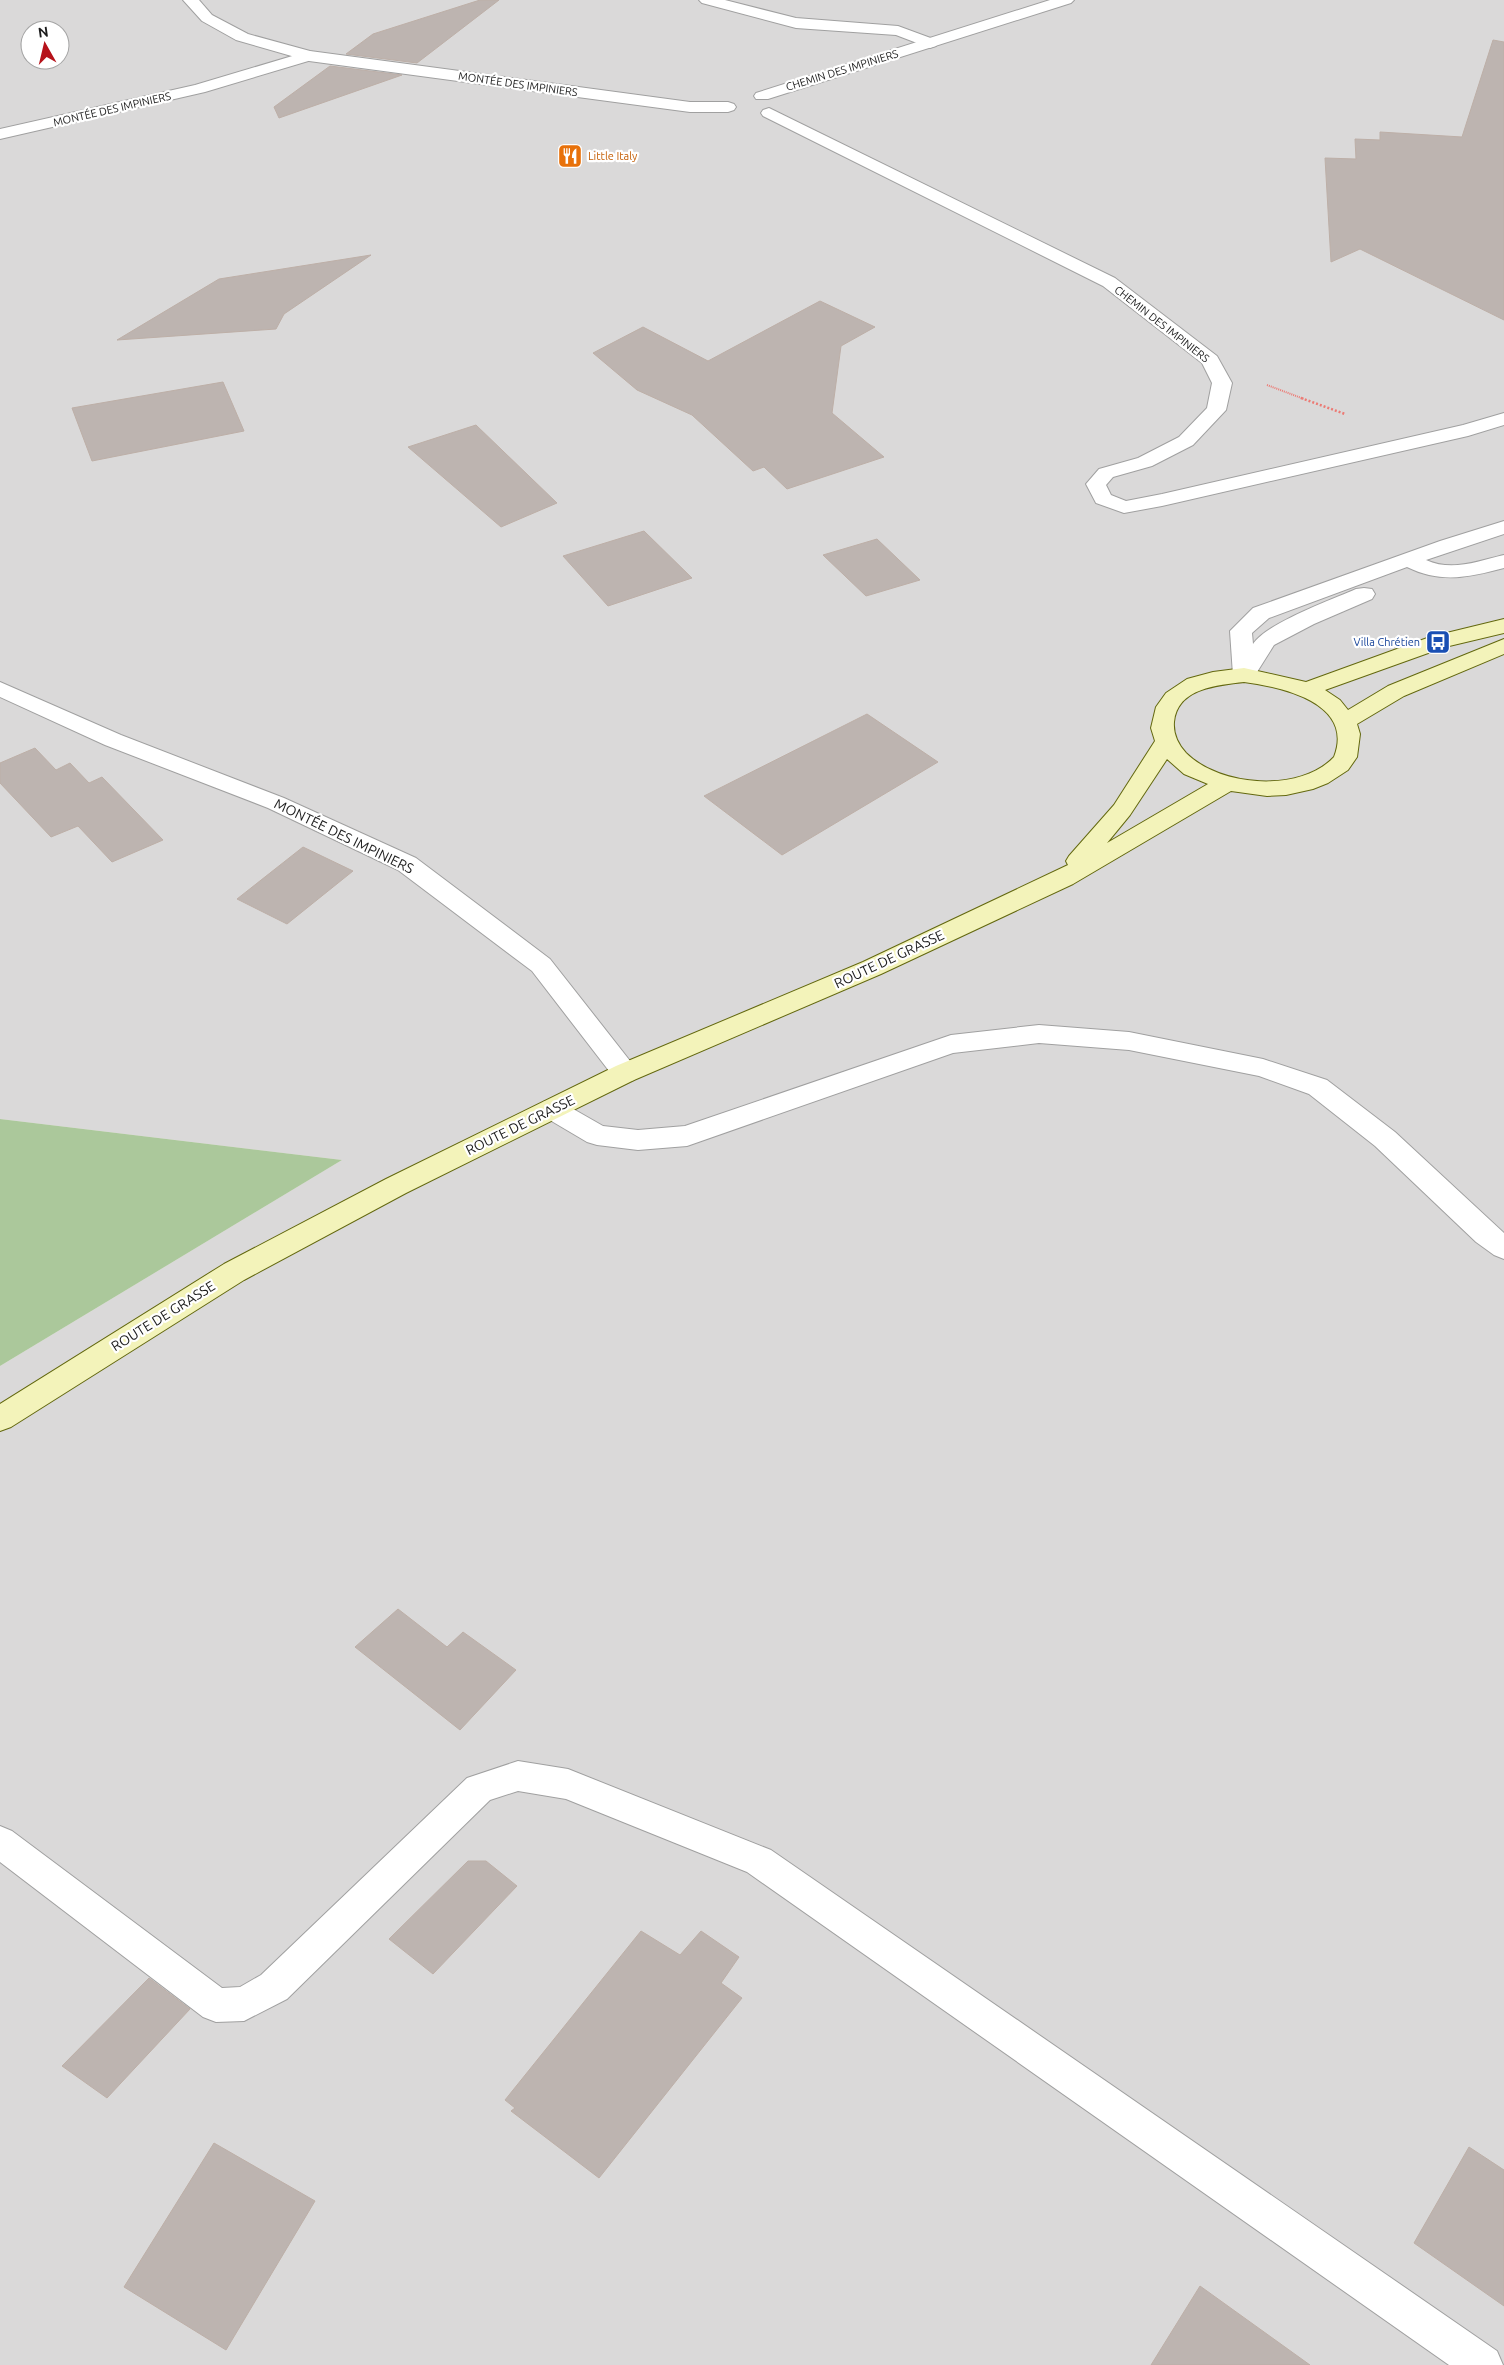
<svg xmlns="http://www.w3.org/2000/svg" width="1504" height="2365" font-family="Ubuntu,sans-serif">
	<rect width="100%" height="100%" fill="#ede9e3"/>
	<path fill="#dad9d9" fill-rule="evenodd" d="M0,0H1504V2365H0V1366L342,1160L0,1119ZM30,30H60V60H30Z"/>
	<polygon fill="#abc89b" points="0,1119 342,1160 0,1366"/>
	<g fill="#bdb4b0" stroke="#bdafa7">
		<polygon points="480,0 499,0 417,63 346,54 373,34"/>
		<polygon points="1493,40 1504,42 1504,320 1360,249 1331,262 1325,158 1356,159 1355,139 1380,140 1380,132 1462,137"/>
		<polygon points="330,66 402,75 279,118 274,107"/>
		<polygon points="371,255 284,314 276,329 117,340 219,279"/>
		<polygon points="820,301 875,327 841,346 832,413 884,457 787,489 764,467 753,471 692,415 637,390 593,353 643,327 708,361"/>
		<polygon points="223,382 244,431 92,461 72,408"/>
		<polygon points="476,425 557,503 501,527 408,447"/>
		<polygon points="644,531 692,578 608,606 563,556"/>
		<polygon points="877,539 920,580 866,596 823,555"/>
		<polygon points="867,714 938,762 782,855 704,796"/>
		<polygon points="35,748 56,770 70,763 89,783 102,777 163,840 112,862 78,826 51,837 0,783 0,763"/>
		<polygon points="303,847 353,871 287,924 237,899"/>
		<polygon points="398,1609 447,1647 463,1632 516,1670 460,1730 355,1647"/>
		<polygon points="468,1861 486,1861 517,1886 433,1974 389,1939"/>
		<polygon points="641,1931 680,1955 701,1931 739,1957 721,1983 742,1998 599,2178 511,2111 515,2108 505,2100"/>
		<polygon points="149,1978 190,2009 107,2098 62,2066"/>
		<polygon points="214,2143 315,2201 226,2350 124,2287"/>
		<polygon points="1469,2147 1504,2170 1504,2306 1414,2243"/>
		<polygon points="1200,2286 1310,2365 1151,2365"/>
	</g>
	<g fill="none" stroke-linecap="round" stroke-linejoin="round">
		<defs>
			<g id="lane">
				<polygon points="699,0 725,0 796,18 898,26 936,40 938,43 936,46 930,48 896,35 796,28 702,3"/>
				<polygon points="309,51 315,53 317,56 315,59 205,92 0,139 0,129 195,85"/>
				<polygon points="0,682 121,735 284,798 416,858 550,959 634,1066 638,1073 634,1080 625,1082 616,1080 532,971 398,870 268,808 105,745 0,697"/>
				<polygon points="1039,1025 1129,1032 1263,1059 1327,1080 1395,1132 1504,1233 1504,1259 1494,1255 1476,1242 1375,1146 1309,1094 1259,1076 1129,1050 1039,1043 953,1053 687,1146 638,1150 597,1145 587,1142 543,1116 539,1109 543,1102 552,1099 561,1102 603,1126 638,1130 685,1126 951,1035"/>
			</g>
			<g id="street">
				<polygon points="183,0 199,0 212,15 248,34 310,51 690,102 728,102 734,104 736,107 734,110 728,112 690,112 309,61 236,40 202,21"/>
				<polygon points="1050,0 1074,0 1071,3 768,99 756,99 754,96 756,93"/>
				<polygon points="769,108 1115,278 1217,356 1232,383 1226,410 1193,445 1152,466 1113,477 1106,485 1111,495 1126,501 1162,494 1463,425 1504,413 1504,425 1468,436 1162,506 1124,513 1096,503 1086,484 1099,469 1138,458 1179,437 1207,408 1212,383 1202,363 1103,286 763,116 761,113 763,110"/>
				<path d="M1504,521V534L1426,560C1452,572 1478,561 1504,555V568C1470,577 1441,584 1407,567L1269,618L1252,633L1253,644C1267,623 1331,600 1356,589L1364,588L1372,589L1375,594L1372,599L1314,624L1274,645L1252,680L1244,682L1236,680L1233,675L1230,631L1253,608L1440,541Z"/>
				<polygon points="518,1761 568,1769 771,1850 1497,2351 1503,2365 1449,2365 747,1872 566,1799 518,1791 490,1800 287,1999 244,2021 216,2022 203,2017 0,1862 0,1826 12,1831 222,1988 240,1987 261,1975 467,1778"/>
			</g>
			<path id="secondary" d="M1504,619V633L1445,647L1325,690L1340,700L1348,710L1388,686L1504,639V654L1404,696L1357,724L1360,734L1357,757L1348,770L1328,783L1313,789L1286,795L1267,796L1231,791L1073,884L881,974L634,1080L406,1193L244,1280L11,1427L0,1431V1404L224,1264L386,1179L616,1066L863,962L1068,865L1066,861L1069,856L1114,805L1155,741L1151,728L1156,707L1166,693L1187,679L1213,672L1244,668L1306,682L1430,637ZM1244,682C1282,687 1355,703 1334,757C1300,793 1220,787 1186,753C1178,744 1173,734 1174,722C1177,688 1218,685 1244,682ZM1167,759L1184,774L1208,784L1107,843L1130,815Z"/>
		</defs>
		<use href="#lane" stroke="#a0a0a0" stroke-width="2"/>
		<use href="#street" stroke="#a0a0a0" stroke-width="2"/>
		<use href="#secondary" stroke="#63680f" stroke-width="2"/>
		<polyline stroke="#ec7a74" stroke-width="2" stroke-dasharray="1 1" stroke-linecap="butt" points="1267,385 1304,399"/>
		<polyline stroke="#ec7a74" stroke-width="2.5" stroke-dasharray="2 2" stroke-linecap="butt" points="1301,398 1345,414"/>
		<use href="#lane" fill="#fff" fill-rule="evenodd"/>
		<use href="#street" fill="#fff" fill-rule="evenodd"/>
		<use href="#secondary" fill="#f3f3ba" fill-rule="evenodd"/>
	</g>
	<defs>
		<symbol id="restaurant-square" viewBox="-11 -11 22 22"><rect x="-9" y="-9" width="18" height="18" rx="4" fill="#e8710a" stroke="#fff"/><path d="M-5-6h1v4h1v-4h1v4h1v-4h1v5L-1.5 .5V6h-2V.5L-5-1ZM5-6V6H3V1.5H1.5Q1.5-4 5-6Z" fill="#fff"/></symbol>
		<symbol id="bus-square" viewBox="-11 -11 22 22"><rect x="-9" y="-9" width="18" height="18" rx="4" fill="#1a4fb4" stroke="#fff"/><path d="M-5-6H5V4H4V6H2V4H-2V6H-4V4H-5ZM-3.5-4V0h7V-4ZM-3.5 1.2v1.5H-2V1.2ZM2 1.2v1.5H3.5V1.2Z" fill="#fff"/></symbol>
	</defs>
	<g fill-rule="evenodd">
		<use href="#restaurant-square" x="556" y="142" width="28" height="28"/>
		<use href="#bus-square" x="1424" y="628" width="28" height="28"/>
	</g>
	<g text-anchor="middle" stroke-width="4.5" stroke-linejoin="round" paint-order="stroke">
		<g font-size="11" fill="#1c1c1c" stroke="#fff">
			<text transform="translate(842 70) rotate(-17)" y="4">CHEMIN DES IMPINIERS</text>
			<text transform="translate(518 84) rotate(8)" y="4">MONTÉE DES IMPINIERS</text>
			<text transform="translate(112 109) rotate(-13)" y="4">MONTÉE DES IMPINIERS</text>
			<text transform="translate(1162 324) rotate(38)" y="4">CHEMIN DES IMPINIERS</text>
		</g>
		<g font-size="11" fill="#c56008" stroke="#fff" text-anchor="start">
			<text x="588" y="160">Little Italy</text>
		</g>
		<g font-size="11" fill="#164399" stroke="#fff" text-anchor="end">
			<text x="1420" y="646">Villa Chrétien</text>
		</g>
		<g font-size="14" fill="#1c1c1c" stroke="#fff">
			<text transform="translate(344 836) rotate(26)" y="5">MONTÉE DES IMPINIERS</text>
			<text transform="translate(889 959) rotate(-25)" y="5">ROUTE DE GRASSE</text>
			<text transform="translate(520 1125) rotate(-26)" y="5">ROUTE DE GRASSE</text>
			<text transform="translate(163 1316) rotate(-32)" y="5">ROUTE DE GRASSE</text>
		</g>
	</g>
	<g transform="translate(45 45) rotate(352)"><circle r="24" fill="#ffffff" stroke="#a4a4a4"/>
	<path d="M0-4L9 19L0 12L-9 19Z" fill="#b6121a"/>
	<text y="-8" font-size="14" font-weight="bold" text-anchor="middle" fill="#1c1c1c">N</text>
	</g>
</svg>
